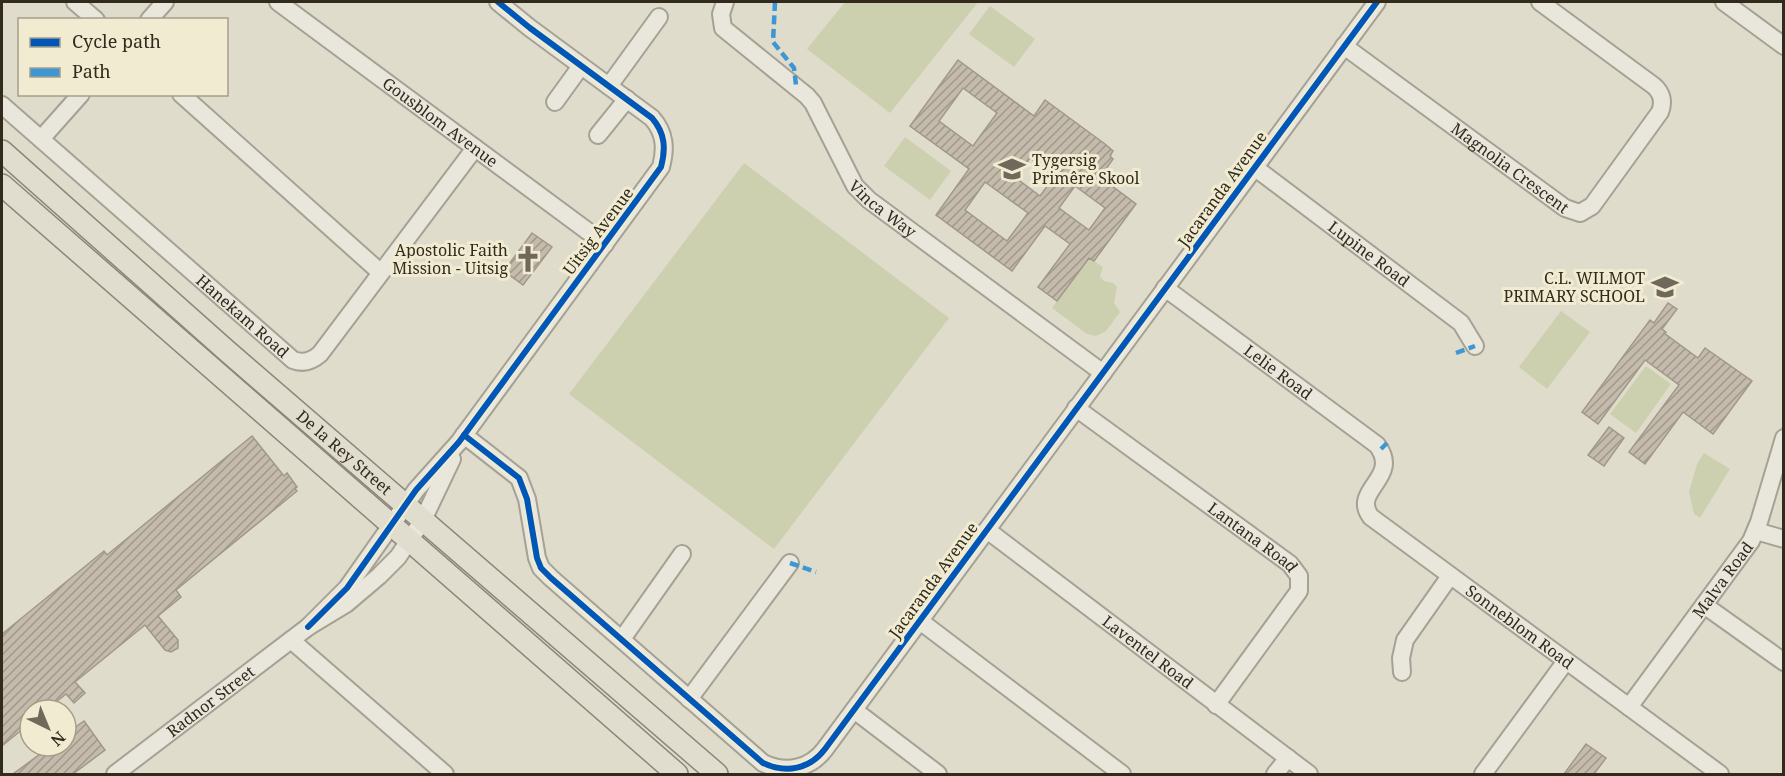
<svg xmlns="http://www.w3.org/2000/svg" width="1785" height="776" font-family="'Noto Serif',serif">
	<defs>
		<pattern id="building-hatch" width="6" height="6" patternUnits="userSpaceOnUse" patternTransform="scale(1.5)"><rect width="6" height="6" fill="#c4bbac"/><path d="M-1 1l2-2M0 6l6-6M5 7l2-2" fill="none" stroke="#a0988b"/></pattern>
	</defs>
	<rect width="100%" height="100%" fill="#e0dccb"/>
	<g fill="#ccd0af">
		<polygon points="845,2 978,2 890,113 807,49"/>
		<polygon points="990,6 1035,39 1014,67 969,34"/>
		<polygon points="905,137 951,171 930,200 884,166"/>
		<polygon points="744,163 949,318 774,549 569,394"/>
		<polygon points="1089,258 1103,267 1100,276 1104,281 1113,283 1117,287 1114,303 1120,312 1106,331 1096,336 1087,334 1052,308"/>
		<polygon points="1561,311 1590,332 1547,389 1519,367"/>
		<polygon points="1646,366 1671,384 1636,433 1610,414"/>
		<polygon points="1704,453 1730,469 1700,518 1694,514 1689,492 1697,464"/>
	</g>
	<g fill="url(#building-hatch)" stroke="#a0988b" stroke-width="1.5" fill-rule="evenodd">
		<path d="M958,60L1034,116L1045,100L1105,144L1113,151L1110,156L1113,159L1100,177L1136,204L1094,261L1089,258L1057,301L1038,287L1070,244L1045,226L1012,271L936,215L969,169L910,126ZM963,88L997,113L973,146L939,121ZM1030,158L1055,176L1040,196L1016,178ZM985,182L1028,213L1007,241L965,210ZM1075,186L1105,208L1089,230L1059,208Z"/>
		<polygon points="532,233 552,247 523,285 504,271"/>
		<polygon points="1668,303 1677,309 1662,329 1666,332 1664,333 1698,358 1705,348 1752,381 1713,434 1683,412 1645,464 1629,452 1679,385 1645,360 1598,424 1582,412 1650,320 1654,323"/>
		<polygon points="1609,427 1624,438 1604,466 1588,455"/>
		<polygon points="252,436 284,476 287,473 297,487 295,489 297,491 176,590 181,597 158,616 178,640 178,648 171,652 165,650 145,625 75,682 85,693 74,703 66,694 46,710 30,710 30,723 2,746 2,634 104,551 107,555"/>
		<polygon points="84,721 105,750 73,774 13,774 51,746 66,746 66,734"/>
		<polygon points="1586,744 1606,758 1594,774 1564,774"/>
	</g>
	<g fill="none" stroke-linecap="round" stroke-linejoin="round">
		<defs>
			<g id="minor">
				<polyline points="75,2 96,20"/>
				<path id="s1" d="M278,2L605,244"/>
				<path id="s2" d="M725,2L721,14L723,28L807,96L813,103L855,186L869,200L1103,373"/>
				<polyline points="1724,2 1784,46"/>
				<polyline points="149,20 165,2"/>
				<path id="s3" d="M1344,46L1565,208L1580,213L1592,206L1660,112C1664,102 1662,93 1654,86L1540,2"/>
				<polyline points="609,86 659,17"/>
				<polyline points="181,94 380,272"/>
				<polyline points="555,102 581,66"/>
				<path id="s4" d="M2,105L293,360C303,364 312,361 320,354L475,148"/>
				<polyline points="598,135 627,99"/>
				<polyline points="41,139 81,94"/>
				<path id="s5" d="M1254,167L1461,323L1475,346"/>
				<path id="s6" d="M1165,288L1377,445C1402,478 1350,490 1371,517L1720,774"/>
				<path id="s7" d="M1076,408L1290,564L1299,576V591L1216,705"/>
				<path d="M464,435L519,478L527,499L537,558L541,568L551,578L763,763C786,774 810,769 825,749L1377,2"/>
				<path id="s8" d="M987,530L1309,774"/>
				<polyline points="1756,531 1784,539"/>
				<polyline points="1704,605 1784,662"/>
				<polyline points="920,621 1122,774"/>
				<path d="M308,627L347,588L416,490L459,442L661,167C666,148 665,133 652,118L530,28L498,2"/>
				<polyline points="622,639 682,554"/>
				<polyline points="291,640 445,774"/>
				<polyline points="1402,672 1401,658 1405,640 1450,576"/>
				<polyline points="689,699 790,563"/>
				<path id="s9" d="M1629,707L1751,541L1759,522L1784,438"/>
				<polyline points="854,710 938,774"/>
				<path id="s10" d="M115,774L308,627L346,604L379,576L398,557L423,520L452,459"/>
				<polyline points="1275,774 1288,758"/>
				<polyline points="1483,774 1566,661"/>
			</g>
			<g id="major">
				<path id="s11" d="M2,151L227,351L717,774"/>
				<polyline points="2,185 677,774"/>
			</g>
		</defs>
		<use href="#minor" stroke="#a5a194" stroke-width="20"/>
		<use href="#major" stroke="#8b867b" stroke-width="24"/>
		<use href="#minor" stroke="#e9e7dc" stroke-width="16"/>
		<use href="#major" stroke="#e0ddce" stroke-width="21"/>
		<g stroke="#3d96d5" stroke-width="4.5" stroke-dasharray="9 4.5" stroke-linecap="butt">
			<polyline points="775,2 773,42 794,68 796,85"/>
			<polyline points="1456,353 1475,346"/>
			<polyline points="1381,449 1387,443"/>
			<polyline points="790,563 816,572"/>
		</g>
		<defs>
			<g id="cycleway">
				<path d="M464,435L519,478L527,499L537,558L541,568L551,578L763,763C786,774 810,769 825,749L1377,2"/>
				<path d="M308,627L347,588L416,490L459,442L661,167C666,148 665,133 652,118L530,28L498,2"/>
			</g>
		</defs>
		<use href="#cycleway" stroke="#f1ecd1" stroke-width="10"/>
		<use href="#cycleway" stroke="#0057b8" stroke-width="6"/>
	</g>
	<defs>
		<symbol id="school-bare" viewBox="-9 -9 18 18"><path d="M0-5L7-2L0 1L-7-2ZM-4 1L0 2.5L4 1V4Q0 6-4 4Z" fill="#70685b" stroke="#f1ecd1" stroke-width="2.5" paint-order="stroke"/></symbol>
		<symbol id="church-bare" viewBox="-9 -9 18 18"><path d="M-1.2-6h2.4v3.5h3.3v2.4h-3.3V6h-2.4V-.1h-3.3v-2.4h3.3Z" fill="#70685b" stroke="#f1ecd1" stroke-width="2.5" paint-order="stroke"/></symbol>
	</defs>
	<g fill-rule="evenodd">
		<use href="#school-bare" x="993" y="150" width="38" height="38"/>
		<use href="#church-bare" x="509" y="240" width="38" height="38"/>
		<use href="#school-bare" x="1646" y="268" width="38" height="38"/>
	</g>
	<g text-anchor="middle" stroke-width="6" stroke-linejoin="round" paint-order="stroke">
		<g font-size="16" fill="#332a1e" stroke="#f1ecd1">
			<text dy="6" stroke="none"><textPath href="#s1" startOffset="202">Gousblom Avenue</textPath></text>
			<text dy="6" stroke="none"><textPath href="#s3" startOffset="206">Magnolia Crescent</textPath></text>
			<text transform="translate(1222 189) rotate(-54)" y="6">Jacaranda Avenue</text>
			<text dy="6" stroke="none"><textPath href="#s2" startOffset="273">Vinca Way</textPath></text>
			<text transform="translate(598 231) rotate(-53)" y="6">Uitsig Avenue</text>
			<text dy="6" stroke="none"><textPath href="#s5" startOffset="144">Lupine Road</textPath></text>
			<text dy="6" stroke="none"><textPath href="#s4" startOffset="320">Hanekam Road</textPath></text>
			<text dy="6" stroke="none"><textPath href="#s6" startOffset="141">Lelie Road</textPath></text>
			<text dy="6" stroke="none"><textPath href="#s11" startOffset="456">De la Rey Street</textPath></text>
			<text dy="6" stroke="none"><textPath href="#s7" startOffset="219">Lantana Road</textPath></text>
			<text transform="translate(933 580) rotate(-54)" y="6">Jacaranda Avenue</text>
			<text dy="6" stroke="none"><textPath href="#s9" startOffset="158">Malva Road</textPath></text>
			<text dy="6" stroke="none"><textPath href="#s6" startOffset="528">Sonneblom Road</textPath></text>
			<text dy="6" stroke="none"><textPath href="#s8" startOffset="202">Laventel Road</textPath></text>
			<text dy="6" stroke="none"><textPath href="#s10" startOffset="120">Radnor Street</textPath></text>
		</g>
		<g font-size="16" fill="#332a1e" stroke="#f1ecd1" text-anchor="end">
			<text x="1032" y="166" text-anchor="start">Tygersig<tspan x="1032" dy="18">Primêre Skool</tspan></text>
			<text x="508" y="256">Apostolic Faith<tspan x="508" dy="18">Mission - Uitsig</tspan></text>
			<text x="1645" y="284">C.L. WILMOT<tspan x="1645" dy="18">PRIMARY SCHOOL</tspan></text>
		</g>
	</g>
	<rect width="1785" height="776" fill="none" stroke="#332a1e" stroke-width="6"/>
	<rect x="18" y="18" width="210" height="78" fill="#f1ecd1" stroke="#a59e89" stroke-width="1.5"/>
	<rect x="30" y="38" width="30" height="9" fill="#0057b8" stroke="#a59e89" stroke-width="1.5"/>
	<text x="72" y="48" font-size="18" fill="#332a1e">Cycle path</text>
	<rect x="30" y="68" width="30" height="9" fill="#3d96d5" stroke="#a59e89" stroke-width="1.5"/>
	<text x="72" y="78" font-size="18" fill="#332a1e">Path</text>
	<g transform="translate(48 728) rotate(137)"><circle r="28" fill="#f1ecd1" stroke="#a59e89" stroke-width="1.5"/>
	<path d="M0-4.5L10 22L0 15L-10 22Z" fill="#70685b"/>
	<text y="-9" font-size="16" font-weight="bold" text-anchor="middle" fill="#332a1e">N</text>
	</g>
</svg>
